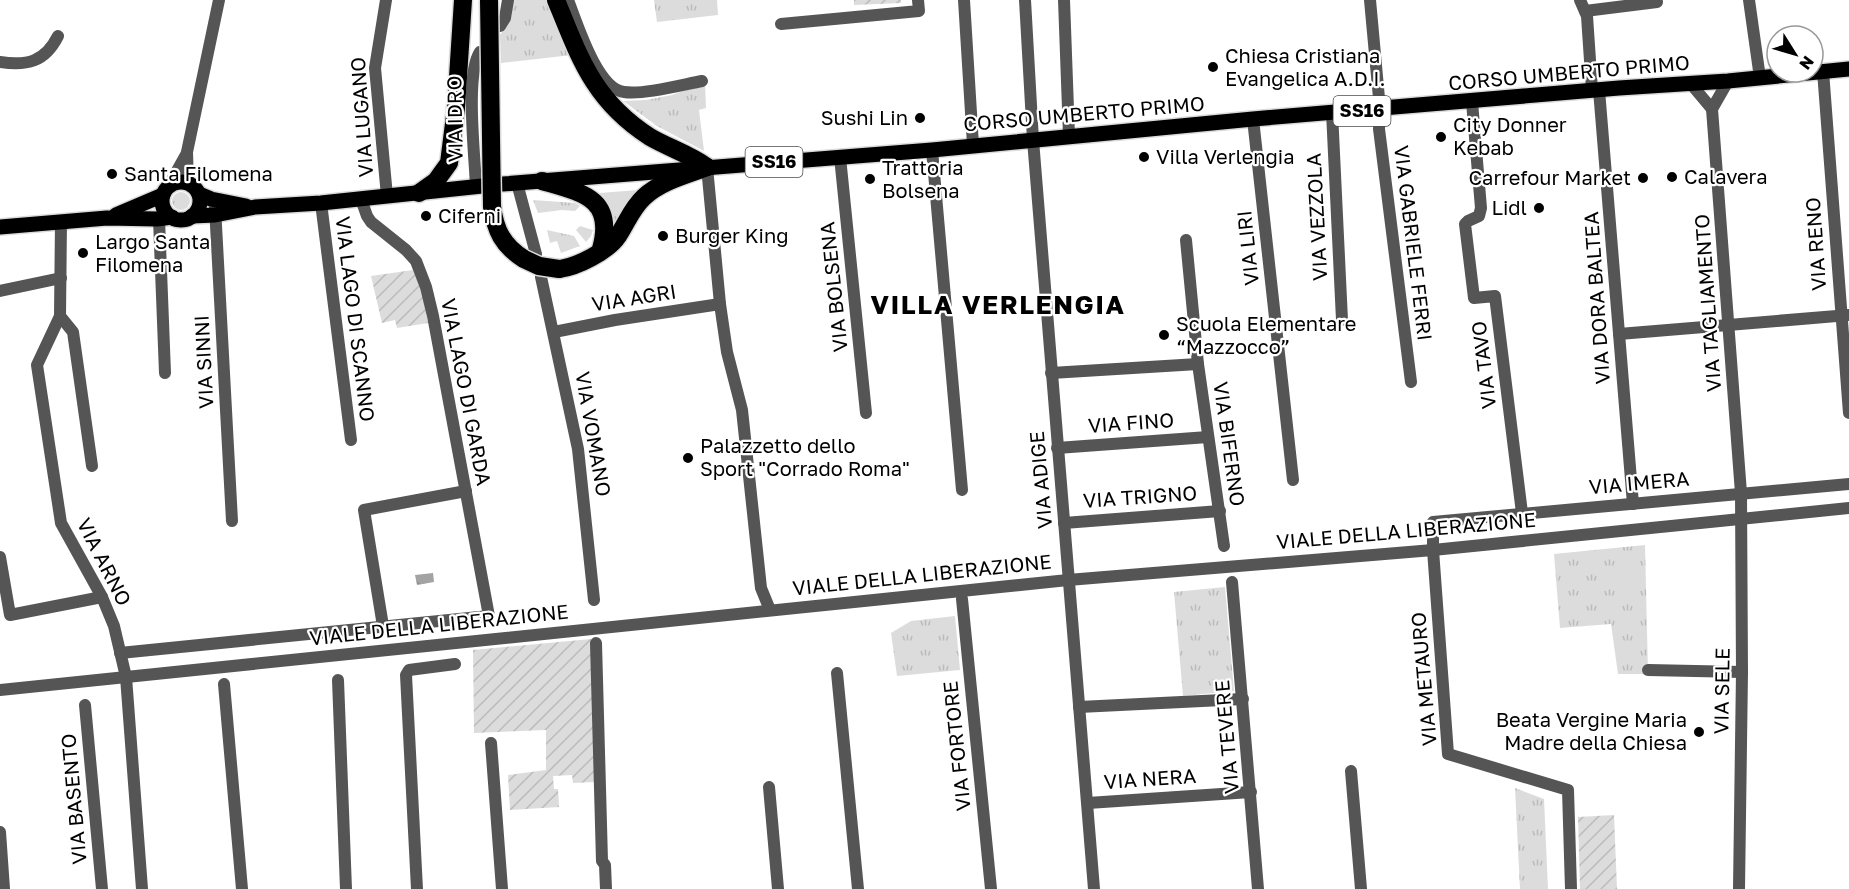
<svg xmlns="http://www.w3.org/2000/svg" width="1849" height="889" font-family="'Golos Text',sans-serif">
	<defs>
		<pattern id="grass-tufts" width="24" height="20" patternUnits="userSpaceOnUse" patternTransform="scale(1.5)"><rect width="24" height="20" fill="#dcdcdc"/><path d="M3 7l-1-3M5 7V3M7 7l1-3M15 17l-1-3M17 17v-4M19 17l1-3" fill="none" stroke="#bbb"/></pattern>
		<pattern id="garden-furrows" width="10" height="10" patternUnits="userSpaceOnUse" patternTransform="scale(1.5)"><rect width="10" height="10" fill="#dcdcdc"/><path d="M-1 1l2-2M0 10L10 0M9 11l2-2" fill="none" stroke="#bbb"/></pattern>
		<pattern id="water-ripples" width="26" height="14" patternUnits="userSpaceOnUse" patternTransform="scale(1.5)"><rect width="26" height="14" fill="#a3a3a3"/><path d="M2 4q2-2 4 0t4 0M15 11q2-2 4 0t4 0" fill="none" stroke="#8b8b8b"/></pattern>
	</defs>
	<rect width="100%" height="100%" fill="#fff"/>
	<g fill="url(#grass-tufts)">
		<polygon points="513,0 548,0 572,55 501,63 500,35 511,19"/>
		<polygon points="654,0 717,0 718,15 657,22"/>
		<polygon points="705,83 706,108 699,110 704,151 657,126 623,101 646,100 672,95"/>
		<polygon points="638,190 638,193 612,235 611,213 599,196 600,193"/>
		<circle cx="181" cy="201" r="9"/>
		<polygon points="533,200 575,203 580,206 575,211 562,210 538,213"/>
		<polygon points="580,226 593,230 591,236 586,242 576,230"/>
		<polygon points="547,230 574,236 580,246 561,253 557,241 550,243"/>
		<polygon points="1645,545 1648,674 1618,674 1611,624 1560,628 1554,554"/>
		<polygon points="1225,587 1234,691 1183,696 1174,592"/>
		<polygon points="955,616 960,670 897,676 891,633 911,621"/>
		<polygon points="1515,788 1544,799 1548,889 1520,889"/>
	</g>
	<g fill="url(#garden-furrows)">
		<polygon points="854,0 901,0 901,3 854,5"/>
		<polygon points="413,270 422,291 428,323 397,328 395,320 382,323 371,276"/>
		<polygon points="591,639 596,782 573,783 572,775 553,776 554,789 558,789 559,807 510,810 508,775 546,770 546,730 474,733 473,650"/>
		<polygon points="1614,815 1617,889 1580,889 1578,817"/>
	</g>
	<circle fill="#dcdcdc" cx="1624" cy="574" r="12"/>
	<polygon fill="url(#water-ripples)" points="433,573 434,582 417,585 415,575"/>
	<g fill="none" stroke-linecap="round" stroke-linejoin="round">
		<defs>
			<g id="major">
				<circle cx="181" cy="201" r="19"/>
				<polyline points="503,184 932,150 1253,119 1619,88 1728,81 1849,69"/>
				<polyline points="199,194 211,199 246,206"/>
				<polyline points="116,215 163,195"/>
				<polyline points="192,216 215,215 255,207 321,203 482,186"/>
				<polyline points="0,227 107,218 157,219 172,217"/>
			</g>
			<g id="highway">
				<path d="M556,0C580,59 594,101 650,137C669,148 689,154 707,167"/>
				<path d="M542,181C583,193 615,198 601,249"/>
				<polyline points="419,193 436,181 449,163 456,108 463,0"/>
				<path d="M492,206C495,230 503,246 524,259"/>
				<path d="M559,269C577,267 608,251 618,236C627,222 632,208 644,197C661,181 686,175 707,167"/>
			</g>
		</defs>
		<use href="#major" stroke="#dbdbdb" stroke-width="18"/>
		<use href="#highway" stroke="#dbdbdb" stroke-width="21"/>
		<g stroke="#555" stroke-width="12">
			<polyline points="386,0 375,68 387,196"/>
			<path d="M568,0C577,23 597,89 624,92C643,95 681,85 702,81"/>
			<polyline points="964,0 973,145"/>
			<polyline points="1025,0 1033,140 1094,889"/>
			<polyline points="1064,0 1069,136"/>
			<polyline points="1370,0 1380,109 1379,129 1411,382"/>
			<polyline points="1580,0 1587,16 1592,90"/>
			<polyline points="1749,0 1760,78"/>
			<polyline points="1585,11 1657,2"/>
			<polyline points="781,24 919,11 918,0"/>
			<polyline points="500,26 505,18 508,0"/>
			<path d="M0,62C27,66 45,62 58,36"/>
			<polyline points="1823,71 1849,413"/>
			<polyline points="1728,81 1712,109 1741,493 1742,672 1739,889"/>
			<polyline points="1691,84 1712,109"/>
			<polyline points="1599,90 1633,504"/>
			<polyline points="1472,102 1481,208 1479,216 1468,221 1465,224 1474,298 1495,296 1522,513"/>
			<polyline points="1332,112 1342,320"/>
			<polyline points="1253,119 1293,480"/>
			<polyline points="932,150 962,490"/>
			<polyline points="840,157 866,413"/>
			<polyline points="707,167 720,304 727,352 742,410 761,588 770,610"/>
			<polyline points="188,183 187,152 219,0"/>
			<polyline points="517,183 536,254"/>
			<polyline points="168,187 187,153"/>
			<path d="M476,187C475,157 465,74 480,52"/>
			<polyline points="321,203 351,440"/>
			<polyline points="215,207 232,521"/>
			<polyline points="159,219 165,373"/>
			<polyline points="61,221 60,316 37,365 61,523 102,597 114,626 126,677 142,889"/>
			<polyline points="1186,240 1198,364 1224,546"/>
			<polyline points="541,277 578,449 594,600"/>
			<polyline points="0,291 61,278"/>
			<polyline points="60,316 73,332 92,466"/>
			<polyline points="554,332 615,320 720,304"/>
			<polyline points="1619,334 1849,315"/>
			<polyline points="1051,373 1198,364"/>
			<polyline points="1057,448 1208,437"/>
			<polyline points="1064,523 1220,511"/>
			<polyline points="0,557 10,615 102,597"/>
			<polyline points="1232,582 1258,889"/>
			<polyline points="962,599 991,889"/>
			<polyline points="383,626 364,510 466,491"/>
			<polyline points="596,643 602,861 605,865 606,889"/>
			<polyline points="120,653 489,616 433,316 426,287 416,261 406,250 371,222 367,216 361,199"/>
			<polyline points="1648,670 1742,672"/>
			<polyline points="837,673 858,889"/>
			<polyline points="338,680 346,889"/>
			<polyline points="224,684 242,889"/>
			<polyline points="0,690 1068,580 1433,550 1849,508"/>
			<polyline points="85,705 102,889"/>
			<polyline points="1079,707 1243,699"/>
			<polyline points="491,743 502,889"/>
			<polyline points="1351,771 1361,889"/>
			<polyline points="769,787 778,889"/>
			<polyline points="1088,803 1251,792"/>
			<polyline points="0,832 4,889"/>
			<polyline points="417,889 406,675 409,670 455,664"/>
			<polyline points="1571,889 1568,790 1448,754 1433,550 1433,522 1849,484"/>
		</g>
		<use href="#major" stroke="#000" stroke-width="15"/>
		<use href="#highway" stroke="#000" stroke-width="18"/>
		<defs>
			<g id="highway-bridge">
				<polyline points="489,0 492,206"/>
				<polyline points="524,259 539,266 559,269"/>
			</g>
		</defs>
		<use href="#highway-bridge" stroke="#dbdbdb" stroke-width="21" stroke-linecap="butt"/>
		<use href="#highway-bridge" stroke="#000" stroke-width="18"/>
	</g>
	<g fill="#000" stroke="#fff" stroke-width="2">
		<circle cx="1213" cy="67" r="6"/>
		<circle cx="920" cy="118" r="6"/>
		<circle cx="1441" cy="137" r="6"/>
		<circle cx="1144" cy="157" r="6"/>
		<circle cx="112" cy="174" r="6"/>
		<circle cx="1672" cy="177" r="6"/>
		<circle cx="1643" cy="178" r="6"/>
		<circle cx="870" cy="179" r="6"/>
		<circle cx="1539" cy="208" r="6"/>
		<circle cx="426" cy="216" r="6"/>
		<circle cx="663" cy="236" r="6"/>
		<circle cx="83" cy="253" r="6"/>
		<circle cx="1164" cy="335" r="6"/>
		<circle cx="688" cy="458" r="6"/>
		<circle cx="1699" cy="732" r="6"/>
	</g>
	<g text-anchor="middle" stroke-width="4.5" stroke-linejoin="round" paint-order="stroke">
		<g fill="#fff" stroke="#4c4c4c" stroke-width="1.5">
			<rect x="1333.5" y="96" width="57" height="30" rx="4.5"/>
			<rect x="745.5" y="147" width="57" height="30" rx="4.5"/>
		</g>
		<g font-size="18" font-weight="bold" fill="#000">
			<text x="1362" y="117">SS16</text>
			<text x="774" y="168">SS16</text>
		</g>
		<g font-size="20" fill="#000" stroke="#fff" text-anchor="start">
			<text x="1225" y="63">Chiesa Cristiana<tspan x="1225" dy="23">Evangelica A.D.I.</tspan></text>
			<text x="908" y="125" text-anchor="end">Sushi Lin</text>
			<text x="1453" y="132">City Donner<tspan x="1453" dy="23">Kebab</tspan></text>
			<text x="1156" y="164">Villa Verlengia</text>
			<text x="882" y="175">Trattoria<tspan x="882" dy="23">Bolsena</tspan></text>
			<text x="124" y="181">Santa Filomena</text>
			<text x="1684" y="184">Calavera</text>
			<text x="1631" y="185" text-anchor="end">Carrefour Market</text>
			<text x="1527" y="215" text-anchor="end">Lidl</text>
			<text x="438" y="223">Ciferni</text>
			<text x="675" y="243">Burger King</text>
			<text x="95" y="249">Largo Santa<tspan x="95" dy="23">Filomena</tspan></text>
			<text x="1176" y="331">Scuola Elementare<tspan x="1176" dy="23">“Mazzocco”</tspan></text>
			<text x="700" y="453">Palazzetto dello<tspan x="700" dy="23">Sport "Corrado Roma"</tspan></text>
			<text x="1687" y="727" text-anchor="end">Beata Vergine Maria<tspan x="1687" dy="23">Madre della Chiesa</tspan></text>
		</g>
		<g font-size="20" fill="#000" stroke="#fff">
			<text transform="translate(1569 73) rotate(-5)" y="7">CORSO UMBERTO PRIMO</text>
			<text transform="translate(1084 114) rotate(-5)" y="7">CORSO UMBERTO PRIMO</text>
			<text transform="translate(362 117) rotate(-94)" y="7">VIA LUGANO</text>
			<text transform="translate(455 119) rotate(-91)" y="7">VIA IDRO</text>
			<text transform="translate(1317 217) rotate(-93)" y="7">VIA VEZZOLA</text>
			<text transform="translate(1413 243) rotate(83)" y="7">VIA GABRIELE FERRI</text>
			<text transform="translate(1816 244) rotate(-94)" y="7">VIA RENO</text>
			<text transform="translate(1248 248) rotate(-96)" y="7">VIA LIRI</text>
			<text transform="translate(834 287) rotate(-96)" y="7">VIA BOLSENA</text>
			<text transform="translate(634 298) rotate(-9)" y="7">VIA AGRI</text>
			<text transform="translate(1597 298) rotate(-94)" y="7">VIA DORA BALTEA</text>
			<text transform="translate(1708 303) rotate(-94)" y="7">VIA TAGLIAMENTO</text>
			<text transform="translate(355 319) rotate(83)" y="7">VIA LAGO DI SCANNO</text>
			<text transform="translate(204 362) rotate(-93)" y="7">VIA SINNI</text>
			<text transform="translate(1484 365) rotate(-97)" y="7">VIA TAVO</text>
			<text transform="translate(466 392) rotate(79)" y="7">VIA LAGO DI GARDA</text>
			<text transform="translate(1131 423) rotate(-4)" y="7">VIA FINO</text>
			<text transform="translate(593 434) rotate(80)" y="7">VIA VOMANO</text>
			<text transform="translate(1229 444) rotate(82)" y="7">VIA BIFERNO</text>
			<text transform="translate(1041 480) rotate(-95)" y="7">VIA ADIGE</text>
			<text transform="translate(1639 483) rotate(-5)" y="7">VIA IMERA</text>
			<text transform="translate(1140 497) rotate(-4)" y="7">VIA TRIGNO</text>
			<text transform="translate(1406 531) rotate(-5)" y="7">VIALE DELLA LIBERAZIONE</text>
			<text transform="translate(104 562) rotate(63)" y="7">VIA ARNO</text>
			<text transform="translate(922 575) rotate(-6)" y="7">VIALE DELLA LIBERAZIONE</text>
			<text transform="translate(439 625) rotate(-6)" y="7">VIALE DELLA LIBERAZIONE</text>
			<text transform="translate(1424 679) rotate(-95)" y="7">VIA METAURO</text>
			<text transform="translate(1722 691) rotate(-89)" y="7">VIA SELE</text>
			<text transform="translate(1227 737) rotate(-95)" y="7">VIA TEVERE</text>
			<text transform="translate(957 746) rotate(-96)" y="7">VIA FORTORE</text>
			<text transform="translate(1150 779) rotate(-4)" y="7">VIA NERA</text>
			<text transform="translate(74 799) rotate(-95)" y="7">VIA BASENTO</text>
		</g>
		<g font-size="26" font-weight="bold" letter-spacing="1.5" fill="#000" stroke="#fff">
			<text x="998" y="314">VILLA VERLENGIA</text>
		</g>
	</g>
	<g transform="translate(1795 54) rotate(127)"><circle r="28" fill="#ffffff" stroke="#999999" stroke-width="1.5"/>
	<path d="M0-4.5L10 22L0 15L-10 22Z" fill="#000000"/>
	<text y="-9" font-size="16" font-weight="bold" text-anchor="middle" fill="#000000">N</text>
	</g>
</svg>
